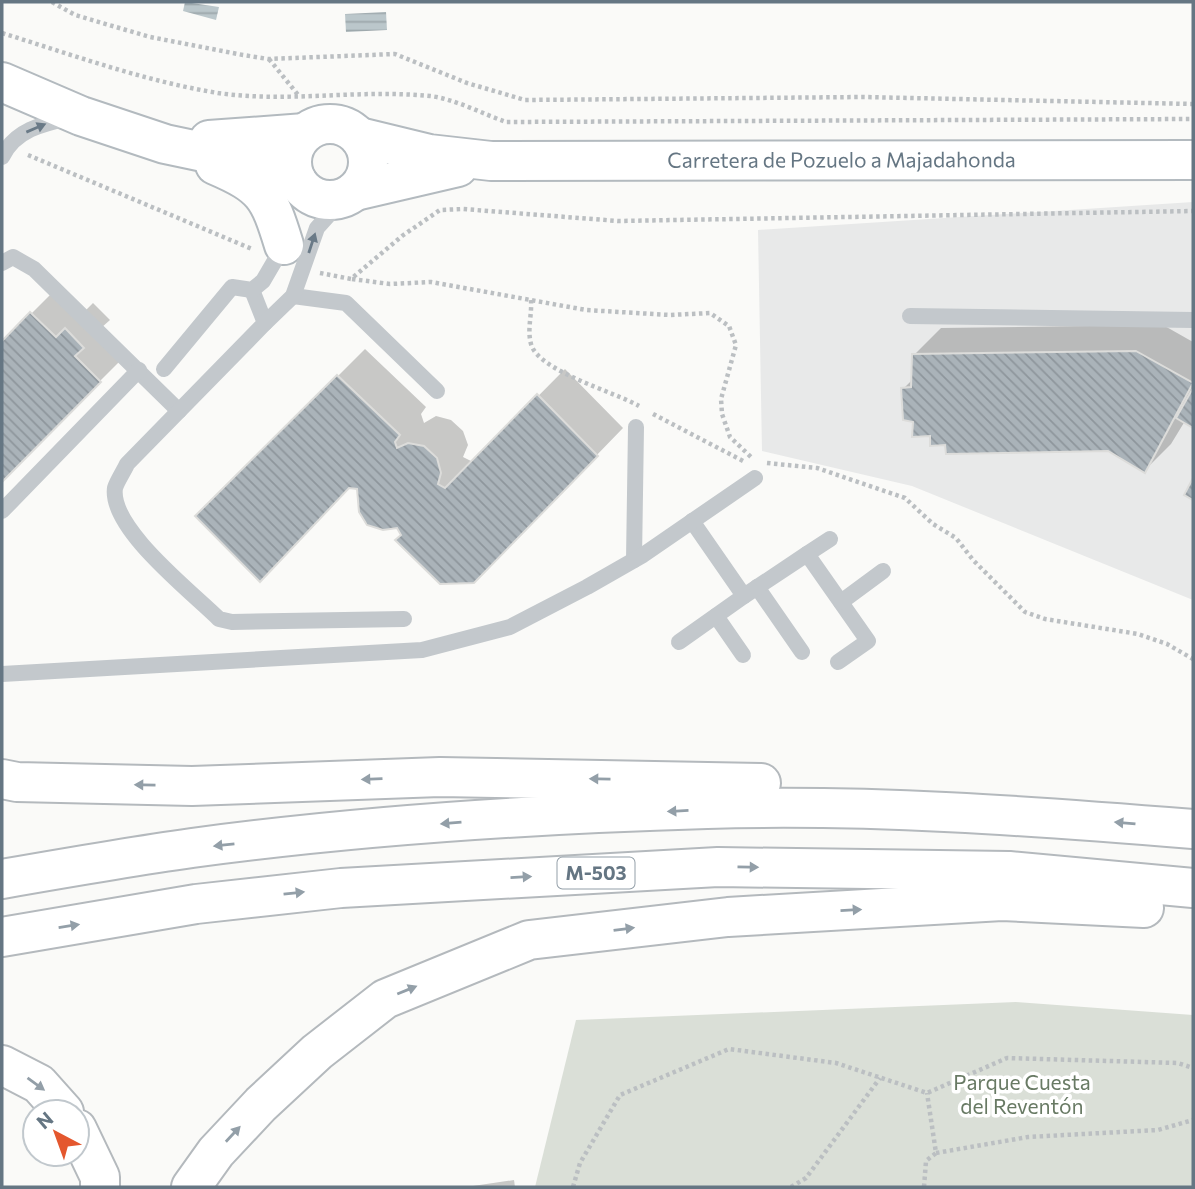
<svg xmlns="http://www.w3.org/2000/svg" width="1195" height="1189" font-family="Commissioner,sans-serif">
	<defs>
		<pattern id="water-rules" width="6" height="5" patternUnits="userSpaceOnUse" patternTransform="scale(1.75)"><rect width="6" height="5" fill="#bbc7cb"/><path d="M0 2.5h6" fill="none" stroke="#9ca6aa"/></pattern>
		<pattern id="building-back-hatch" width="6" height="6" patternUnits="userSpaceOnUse" patternTransform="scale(1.75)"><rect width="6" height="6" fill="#aab3b9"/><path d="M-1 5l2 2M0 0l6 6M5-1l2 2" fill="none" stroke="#8e969c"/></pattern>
	</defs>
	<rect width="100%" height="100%" fill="#fafaf8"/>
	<polygon fill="#e8e9e9" points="1193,202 1193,600 912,486 762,451 758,230"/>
	<polygon fill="#dadfd7" points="1016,1002 1193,1015 1193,1187 535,1187 576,1020"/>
	<g fill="url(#water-rules)">
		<polygon points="185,2 219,7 216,20 183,11"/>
		<polygon points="386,12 387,30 346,32 345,14"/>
	</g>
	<g fill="#0003">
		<polygon points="58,287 84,312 93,303 110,320 101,328 127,354 2,479 2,343"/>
		<polygon points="1163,325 1193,342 1193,426 1185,421 1171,444 1144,471 1109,449 946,443 915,421 903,389 913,379 914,355 941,328"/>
		<polygon points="365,349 426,407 421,414 424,423 436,416 451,420 463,431 468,445 463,457 473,462 565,369 623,428 501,554 398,527 358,487 350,486 198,516"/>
		<polygon points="514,1180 515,1187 466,1187"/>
	</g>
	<g fill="url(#building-back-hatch)" stroke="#dcdcda" stroke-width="2">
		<polygon points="30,312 56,337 65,328 84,348 75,356 101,382 2,482 2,341"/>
		<polygon points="1136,351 1193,383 1145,473 1108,451 946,454 945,445 930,446 930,436 912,437 913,422 903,420 901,388 911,387 912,354"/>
		<polygon points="337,375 400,435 395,442 397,448 408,443 424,446 437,458 441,473 438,484 445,488 537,394 598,456 474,583 440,584 395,540 401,535 397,528 383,530 367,525 359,512 357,489 349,488 260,582 195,516"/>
		<polygon points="1193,388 1193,428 1176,418"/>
		<polygon points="1193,478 1193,500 1184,495"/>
	</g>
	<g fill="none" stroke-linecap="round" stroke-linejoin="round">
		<defs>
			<g id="secondary">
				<polyline points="2,82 81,116 165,144 274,167 297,181"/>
				<circle cx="330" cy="162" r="38"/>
				<path id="s1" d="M359,137L429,154L491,161L1193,160"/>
				<polyline points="209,140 305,133"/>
				<path d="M215,165C264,186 269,196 284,245"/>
				<polyline points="355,191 458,167"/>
			</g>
			<g id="highway">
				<polyline points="2,779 17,782 192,786 440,777 761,783"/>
				<path d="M2,879C65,868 128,857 192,848C362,825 535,814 707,809C869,804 1032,816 1193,829"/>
				<polyline points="2,937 196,904 341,888 718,867 1009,871 1193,888"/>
				<polyline points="2,1065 39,1084 64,1112"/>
				<polyline points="77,1129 100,1177 100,1187"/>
				<polyline points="191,1187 216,1152 261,1104 317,1052 385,999 529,940 728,917 1002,901 1144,908"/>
			</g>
		</defs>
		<use href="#secondary" stroke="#b3babf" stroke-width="42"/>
		<use href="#highway" stroke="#b4b9bd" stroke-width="42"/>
		<g stroke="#bbbfc2" stroke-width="4.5" stroke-dasharray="3.5 3.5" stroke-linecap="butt">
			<polyline points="52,2 75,15 150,37 243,55 268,59 395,54 467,83 525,100 863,97 1193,104"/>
			<path d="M2,33C73,55 144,81 218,93C288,103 359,89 430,96C455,99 483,114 506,122L1193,119"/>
			<polyline points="269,59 299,96"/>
			<polyline points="28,155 252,249"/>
			<polyline points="320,273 351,279 402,236 440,210 463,209 618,221 1193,211"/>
			<polyline points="352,279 390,284 431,282 586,310 670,315 710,313 729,326 736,345 721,399 722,414 730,437 752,458"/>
			<path d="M531,300C532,316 527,329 531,344C538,371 615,392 639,406"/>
			<polyline points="653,414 745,462"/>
			<polyline points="767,463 817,468 905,498 933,524 956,538 973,560 1025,612 1045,619 1138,634 1167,644 1193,659"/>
			<polyline points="936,1153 1028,1137 1158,1130 1193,1120"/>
			<polyline points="573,1187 580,1163 620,1095 729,1049 836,1063 927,1093 1007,1058 1178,1063 1193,1068"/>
			<polyline points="791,1187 806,1178 880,1078"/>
			<polyline points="924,1187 926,1161 936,1153 927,1093"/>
		</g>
		<g stroke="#c3c8cc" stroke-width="16">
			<path d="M2,157C15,130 42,124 69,118"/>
			<polyline points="2,263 13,257 34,269 179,411"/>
			<path d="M252,290L265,323L127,464C124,471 117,481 115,488C109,528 192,592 219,619L232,622L404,619"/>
			<polyline points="293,296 346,303 437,391"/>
			<polyline points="910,316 1193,320"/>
			<polyline points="265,323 293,296 317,228 344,198"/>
			<polyline points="164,369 232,287 252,290 263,281 284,245"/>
			<polyline points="2,511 139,370"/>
			<polyline points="807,554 830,539"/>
			<polyline points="634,560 636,427"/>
			<polyline points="757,587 802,652"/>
			<polyline points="744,596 807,554 868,641 838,662"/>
			<polyline points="841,602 883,571"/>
			<polyline points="716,616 743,655"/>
			<polyline points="679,642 744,596 692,521"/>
			<polyline points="2,674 422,650 510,627 587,587 643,555 755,478"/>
		</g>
		<use href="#secondary" stroke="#fff" stroke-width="38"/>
		<use href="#highway" stroke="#fff" stroke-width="38"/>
	</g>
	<defs><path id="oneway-solid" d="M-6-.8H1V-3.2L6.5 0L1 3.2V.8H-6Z" transform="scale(1.75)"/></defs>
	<g fill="#6a7a87">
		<use href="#oneway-solid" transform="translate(36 128) rotate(-23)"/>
		<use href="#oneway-solid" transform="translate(312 243) rotate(-72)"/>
	</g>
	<g fill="#939fa8">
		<use href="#oneway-solid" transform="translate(372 779) rotate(178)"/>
		<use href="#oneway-solid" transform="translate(600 779) rotate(-179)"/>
		<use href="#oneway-solid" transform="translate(145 785) rotate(-179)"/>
		<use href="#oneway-solid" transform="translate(678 811) rotate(177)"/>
		<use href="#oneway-solid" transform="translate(451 823) rotate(175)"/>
		<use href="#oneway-solid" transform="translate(1125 823) rotate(-175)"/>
		<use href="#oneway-solid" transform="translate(224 845) rotate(174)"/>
		<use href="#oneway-solid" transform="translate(748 867) rotate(1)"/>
		<use href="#oneway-solid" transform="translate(521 877) rotate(-3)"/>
		<use href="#oneway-solid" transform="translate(294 893) rotate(-6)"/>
		<use href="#oneway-solid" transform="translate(851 910) rotate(-3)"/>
		<use href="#oneway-solid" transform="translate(69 926) rotate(-9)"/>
		<use href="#oneway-solid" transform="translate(624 929) rotate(-7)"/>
		<use href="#oneway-solid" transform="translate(407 990) rotate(-22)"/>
		<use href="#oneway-solid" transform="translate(36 1084) rotate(36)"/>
		<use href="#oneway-solid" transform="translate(233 1134) rotate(-47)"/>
	</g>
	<g text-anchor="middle" stroke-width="7" stroke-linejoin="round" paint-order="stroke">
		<rect fill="#fff" stroke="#939fa8" stroke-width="2" x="557.5" y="857.5" width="77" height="31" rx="5"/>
		<g font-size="19" font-weight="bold" fill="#657683">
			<text x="596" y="880">M-503</text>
		</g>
		<g font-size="21" fill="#657683" stroke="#fff">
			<text dy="7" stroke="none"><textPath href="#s1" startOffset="485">Carretera de Pozuelo a Majadahonda</textPath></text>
		</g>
		<g font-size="21" fill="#687a64" stroke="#fff">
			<text x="1022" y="1090">Parque Cuesta<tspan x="1022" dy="24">del Reventón</tspan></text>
		</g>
	</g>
	<rect width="1195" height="1189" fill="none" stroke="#657683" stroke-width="7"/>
	<g transform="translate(56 1133) rotate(319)"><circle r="33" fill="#ffffff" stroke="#c1c8cd" stroke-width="2"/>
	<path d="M0-5L12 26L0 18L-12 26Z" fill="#e4572e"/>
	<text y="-10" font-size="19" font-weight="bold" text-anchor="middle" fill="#657683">N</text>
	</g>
</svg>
